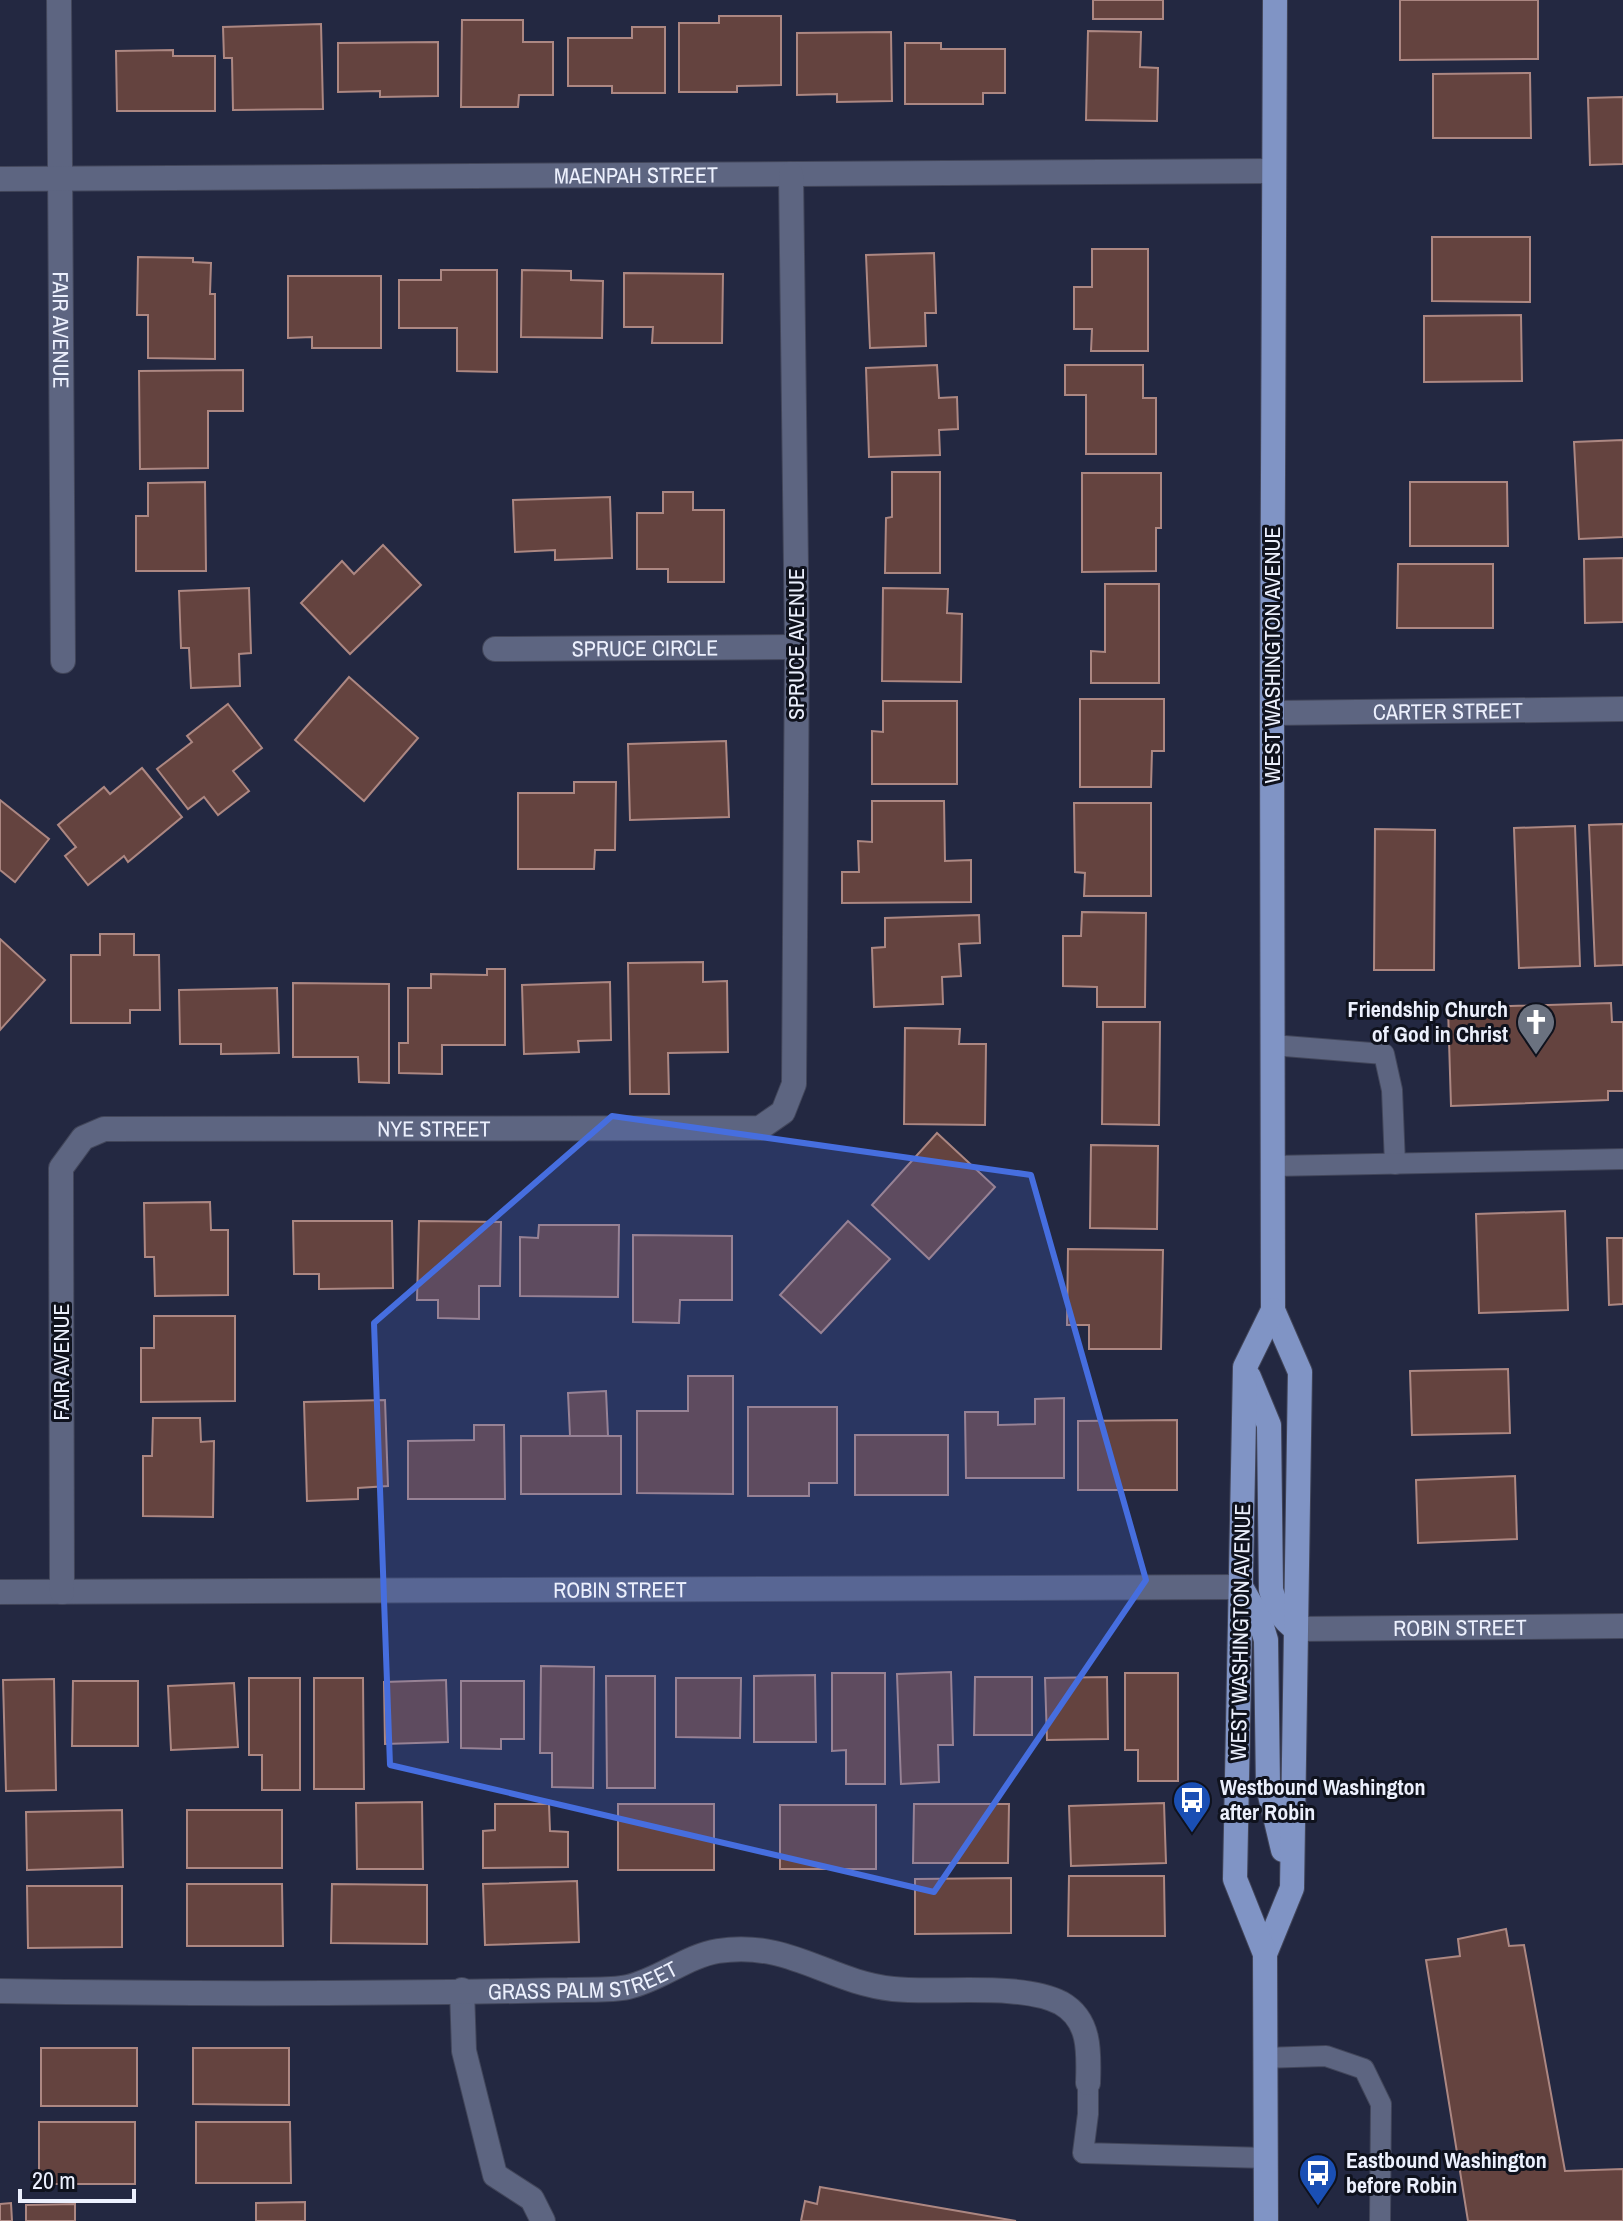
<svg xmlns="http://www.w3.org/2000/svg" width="1623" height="2221" font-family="'Archivo Narrow',sans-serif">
	<rect width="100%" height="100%" fill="#232841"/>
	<g fill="#64433f" stroke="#ac8782" stroke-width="2">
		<rect x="1093" y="0" width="70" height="19"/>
		<polygon points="1400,0 1538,0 1538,59 1400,60"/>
		<polygon points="719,16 781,16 781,85 737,86 737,92 679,92 679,23 719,23"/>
		<polygon points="462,20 523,20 523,42 553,42 553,95 519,95 518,107 461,107"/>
		<polygon points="321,24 323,109 233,110 232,58 224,58 223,27"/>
		<polygon points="632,27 665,27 665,93 612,93 612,86 568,86 568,38 632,38"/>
		<polygon points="1088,31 1141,32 1140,67 1158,68 1157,121 1086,120"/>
		<polygon points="891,32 892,101 837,102 837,94 797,95 797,33"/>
		<polygon points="438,42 438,96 380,97 380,91 338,92 338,43"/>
		<polygon points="905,43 941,43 941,49 1005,49 1005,93 983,93 983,104 905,104"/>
		<polygon points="173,50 173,56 215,56 215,111 117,111 116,51"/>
		<polygon points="1530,73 1531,138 1433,138 1433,74"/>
		<polygon points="1623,97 1623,164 1590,165 1588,98"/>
		<polygon points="1432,237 1530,237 1530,302 1432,301"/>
		<polygon points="1092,249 1148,249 1148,351 1091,351 1092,329 1074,329 1074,287 1092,287"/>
		<polygon points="934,253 936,313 925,313 926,346 870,348 866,255"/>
		<polygon points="138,257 193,258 193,262 211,263 210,294 215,294 215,359 148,358 148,315 137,315"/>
		<polygon points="441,270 497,270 497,372 457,371 457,328 399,328 399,280 441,280"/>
		<polygon points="522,270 571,271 571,280 603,281 602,338 521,337"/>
		<polygon points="624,273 723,274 722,343 652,343 653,327 624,327"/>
		<polygon points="288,276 381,276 381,348 312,348 312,337 288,338"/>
		<polygon points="1521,315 1522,381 1424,382 1424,316"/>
		<polygon points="937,365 939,398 957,397 958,429 939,430 940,455 869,457 866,368"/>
		<polygon points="1065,365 1143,365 1143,398 1156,398 1156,454 1086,454 1086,395 1065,395"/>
		<polygon points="243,370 243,411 208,411 208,468 140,469 139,371"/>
		<polygon points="1623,440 1623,537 1579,539 1574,442"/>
		<polygon points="892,472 940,472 940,573 885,573 886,518 892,517"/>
		<polygon points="1082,473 1161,473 1161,528 1156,528 1156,571 1082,572"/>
		<polygon points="205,482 206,571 136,571 136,516 148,516 148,483"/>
		<polygon points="1410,482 1507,482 1508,546 1410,546"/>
		<polygon points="663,492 693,492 693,510 724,510 724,582 668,582 668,569 637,569 637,513 663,513"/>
		<polygon points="610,497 612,558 555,560 555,550 515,552 513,500"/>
		<polygon points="383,545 421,585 350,654 301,603 342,561 354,574"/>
		<polygon points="1623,558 1623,622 1585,623 1584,559"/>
		<polygon points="1398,564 1493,564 1493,628 1397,628"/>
		<polygon points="1105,584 1159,584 1159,683 1091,683 1091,651 1105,652"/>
		<polygon points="249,588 251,653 239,654 240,686 191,688 189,648 181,648 179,591"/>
		<polygon points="883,588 948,589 947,613 962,614 961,682 882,681"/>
		<polygon points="349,677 418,738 364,801 295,740"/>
		<polygon points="1080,699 1164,699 1164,751 1152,751 1151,787 1080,787"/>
		<polygon points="883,701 957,701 957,784 872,784 872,731 883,732"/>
		<polygon points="228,704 262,748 233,771 249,791 218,815 204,797 188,809 157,769 192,742 187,736"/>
		<polygon points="726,741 729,817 630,820 628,744"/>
		<polygon points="142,768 182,817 128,862 124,856 88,885 65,856 76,847 58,825 104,787 110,794"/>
		<polygon points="574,782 616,782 615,850 595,850 594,869 518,869 518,793 574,793"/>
		<polygon points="0,800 49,839 15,882 0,870"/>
		<polygon points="872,801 944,801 945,861 971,860 971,902 842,903 842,872 859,872 858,841 872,842"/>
		<polygon points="1074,803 1151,803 1151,896 1084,896 1085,873 1075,872"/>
		<polygon points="1623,824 1623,965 1595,966 1589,825"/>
		<polygon points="1575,826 1580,966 1519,968 1514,828"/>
		<polygon points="1375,829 1435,830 1434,970 1374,970"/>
		<polygon points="1082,912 1146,913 1145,1007 1097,1007 1097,987 1063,986 1063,936 1081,936"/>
		<polygon points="979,915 980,943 959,944 961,976 942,977 943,1004 874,1007 872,948 885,947 885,918"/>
		<polygon points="100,934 134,934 134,955 159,955 160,1010 130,1010 130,1023 71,1023 71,955 100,955"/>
		<polygon points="0,939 45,980 0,1030"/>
		<polygon points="703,962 703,982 727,981 728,1052 668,1053 669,1094 630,1094 628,963"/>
		<polygon points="487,969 505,969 505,1045 442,1045 442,1074 399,1073 399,1043 408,1043 408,988 431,988 431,974 487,975"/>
		<polygon points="610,982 611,1040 578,1041 579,1052 524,1054 522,985"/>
		<polygon points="293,983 389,984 389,1083 359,1082 358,1057 293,1057"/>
		<polygon points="277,988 279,1053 221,1054 221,1044 180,1044 179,990"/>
		<polygon points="1611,1003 1612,1022 1623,1022 1623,1091 1608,1091 1608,1100 1451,1106 1448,1008"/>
		<polygon points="1103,1022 1160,1022 1159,1125 1102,1124"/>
		<polygon points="905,1028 960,1029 959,1044 986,1044 985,1125 904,1124"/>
		<polygon points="937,1133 995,1187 929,1259 872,1205"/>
		<polygon points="1091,1145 1158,1146 1157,1229 1090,1228"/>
		<polygon points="210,1202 211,1230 228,1230 228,1295 155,1296 154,1257 145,1257 144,1203"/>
		<polygon points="1565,1211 1568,1310 1479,1313 1476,1214"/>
		<polygon points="293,1221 392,1221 393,1288 319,1289 319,1274 294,1274"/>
		<polygon points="419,1221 501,1222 500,1286 479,1286 479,1319 438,1318 438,1300 417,1300"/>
		<polygon points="848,1221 890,1259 821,1333 780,1295"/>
		<polygon points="539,1225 619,1225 618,1297 520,1296 520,1237 538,1238"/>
		<polygon points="633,1235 732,1236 732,1300 680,1300 679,1323 633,1322"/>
		<polygon points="1607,1238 1623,1238 1623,1304 1609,1305"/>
		<polygon points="1068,1249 1163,1250 1161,1349 1089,1349 1089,1325 1067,1325"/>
		<polygon points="154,1316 235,1316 235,1401 141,1402 141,1348 154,1348"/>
		<polygon points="1508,1369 1510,1433 1412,1435 1410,1371"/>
		<polygon points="688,1376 733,1376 733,1494 637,1493 637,1411 688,1411"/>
		<polygon points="606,1391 608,1436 570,1436 568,1393"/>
		<polygon points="1064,1398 1064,1478 966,1478 965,1412 998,1412 998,1425 1035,1424 1035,1399"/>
		<polygon points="385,1400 388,1486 358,1488 358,1499 307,1501 304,1402"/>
		<polygon points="748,1407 837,1407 837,1483 809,1483 809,1496 748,1496"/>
		<polygon points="153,1418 200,1418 201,1442 214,1441 213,1517 143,1516 143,1456 152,1456"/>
		<polygon points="1177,1420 1177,1490 1078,1490 1078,1421"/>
		<polygon points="474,1425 504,1425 505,1499 408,1499 408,1441 474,1440"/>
		<rect x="855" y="1435" width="93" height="60"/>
		<rect x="521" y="1436" width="100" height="58"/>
		<polygon points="1515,1476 1517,1539 1418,1543 1416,1480"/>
		<polygon points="541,1666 594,1667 593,1788 552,1787 552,1753 540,1753"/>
		<polygon points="951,1672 953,1745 938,1745 939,1782 901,1784 897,1674"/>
		<polygon points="832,1673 885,1673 885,1784 846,1784 846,1750 832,1751"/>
		<polygon points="1125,1673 1178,1673 1178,1781 1138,1781 1138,1750 1125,1750"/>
		<polygon points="815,1675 816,1742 754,1742 754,1676"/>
		<polygon points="606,1676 655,1676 655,1788 607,1788"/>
		<polygon points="975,1677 1032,1677 1032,1735 974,1735"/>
		<polygon points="1107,1677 1108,1739 1047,1740 1045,1678"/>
		<polygon points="249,1678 300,1678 300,1790 262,1790 262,1755 249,1755"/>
		<polygon points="314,1678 363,1678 364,1789 314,1789"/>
		<polygon points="676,1678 741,1678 740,1738 676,1737"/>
		<polygon points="54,1679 56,1790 6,1791 3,1680"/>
		<polygon points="446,1680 448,1742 385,1744 384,1682"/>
		<polygon points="73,1681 138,1681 138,1746 72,1746"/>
		<polygon points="461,1681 524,1681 524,1739 501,1739 501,1749 461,1748"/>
		<polygon points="234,1683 238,1747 171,1750 168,1686"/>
		<polygon points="422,1802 423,1869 357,1869 356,1803"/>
		<polygon points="1164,1803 1166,1863 1071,1866 1069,1806"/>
		<polygon points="495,1804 549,1804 550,1831 568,1832 568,1867 483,1868 483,1831 495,1830"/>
		<rect x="618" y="1804" width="96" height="66"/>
		<polygon points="914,1804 1009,1804 1008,1863 913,1863"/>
		<rect x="780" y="1805" width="96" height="64"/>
		<polygon points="122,1810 123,1867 27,1870 26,1812"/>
		<rect x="187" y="1810" width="95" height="58"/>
		<polygon points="1069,1876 1164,1876 1165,1936 1068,1936"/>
		<polygon points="1011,1878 1011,1933 915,1934 915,1879"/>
		<polygon points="577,1881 579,1942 485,1945 483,1884"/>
		<polygon points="187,1884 282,1884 283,1946 187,1946"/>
		<polygon points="332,1884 427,1885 427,1944 331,1943"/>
		<polygon points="27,1886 122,1886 122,1947 28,1948"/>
		<polygon points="1506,1929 1509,1946 1524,1945 1565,2171 1623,2169 1623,2221 1468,2221 1426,1960 1460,1956 1458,1939"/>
		<rect x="41" y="2048" width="96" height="58"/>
		<polygon points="193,2048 289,2048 289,2105 193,2104"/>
		<rect x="39" y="2122" width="96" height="62"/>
		<polygon points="196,2122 290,2122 291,2183 196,2183"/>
		<polygon points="820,2187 1016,2221 801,2221 805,2201 817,2204"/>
		<polygon points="305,2202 305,2221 256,2221 256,2203"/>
		<polygon points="11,2203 12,2221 0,2221 0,2204"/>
		<polygon points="75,2204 75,2221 26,2221 26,2205"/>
	</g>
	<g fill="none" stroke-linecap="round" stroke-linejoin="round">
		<defs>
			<g id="lane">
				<polyline points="1272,1045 1384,1054 1392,1090 1395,1164"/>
				<polyline points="1273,1166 1623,1159"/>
				<polyline points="1265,2058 1326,2056 1364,2069 1381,2104 1380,2221"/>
				<polyline points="1088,2083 1088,2114 1083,2153 1266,2158"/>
			</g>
			<g id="street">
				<path id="s1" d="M59,0L63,661"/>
				<path id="s2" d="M0,179L1274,171"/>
				<path id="s3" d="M495,649L797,647"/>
				<path id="s4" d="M1272,713L1623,709"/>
				<path id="s5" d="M0,1592L1240,1587"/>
				<path id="s6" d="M62,1592L61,1168L83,1138L104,1129L760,1128L783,1112L794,1084L797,647L791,174"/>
				<path id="s7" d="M1296,1629L1623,1626"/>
				<polyline points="462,1990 464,2051 495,2175 532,2199 543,2221"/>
				<path id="s8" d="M0,1991C189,1994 379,1994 568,1990C587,1989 610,1991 628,1987C659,1980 687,1956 718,1951C789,1940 828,1982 893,1989C938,1994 1021,1982 1061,2003C1091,2020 1089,2053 1088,2083"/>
			</g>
			<g id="primary">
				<path d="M1249,1377L1269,1425L1271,1590C1276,1607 1281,1619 1296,1629"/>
				<polyline points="1241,1587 1260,1620 1266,1640 1268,1787 1283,1850"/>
				<polyline points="1265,1954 1292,1888 1300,1372 1273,1310 1272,713 1275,0"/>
				<polyline points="1266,2221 1265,1954 1235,1879 1245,1367 1273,1310"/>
			</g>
		</defs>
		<use href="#lane" stroke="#42465a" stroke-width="22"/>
		<use href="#street" stroke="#42465a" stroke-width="26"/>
		<use href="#primary" stroke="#42465a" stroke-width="26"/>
		<use href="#lane" stroke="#5d6581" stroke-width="20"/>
		<use href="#street" stroke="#5d6581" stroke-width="24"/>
		<use href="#primary" stroke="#8094c5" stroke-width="24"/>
	</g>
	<path fill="#466edf" fill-opacity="0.2" stroke="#466edf" stroke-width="6" stroke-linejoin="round" d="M612,1116L1031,1175L1146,1580L934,1892L390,1765L374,1323Z"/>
	<defs>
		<symbol id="church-pin" viewBox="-11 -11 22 30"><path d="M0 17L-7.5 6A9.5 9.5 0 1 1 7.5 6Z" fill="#6b7280" stroke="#0f121d"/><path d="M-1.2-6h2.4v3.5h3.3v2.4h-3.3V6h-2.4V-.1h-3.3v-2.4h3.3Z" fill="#fff"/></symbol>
		<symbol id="bus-pin" viewBox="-11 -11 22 30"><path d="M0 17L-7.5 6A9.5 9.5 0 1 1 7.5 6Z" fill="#1a4fb4" stroke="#0f121d"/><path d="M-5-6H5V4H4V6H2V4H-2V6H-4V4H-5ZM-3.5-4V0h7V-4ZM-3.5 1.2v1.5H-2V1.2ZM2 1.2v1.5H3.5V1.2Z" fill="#fff"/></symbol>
	</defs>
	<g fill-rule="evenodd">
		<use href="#church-pin" x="1514" y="1000" width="44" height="60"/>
		<use href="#bus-pin" x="1170" y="1778" width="44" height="60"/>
		<use href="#bus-pin" x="1296" y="2151" width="44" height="60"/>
	</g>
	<g text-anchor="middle" stroke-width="6" stroke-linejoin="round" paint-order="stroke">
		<g font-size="22" fill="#ecf0fd" stroke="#0f121d">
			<text dy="8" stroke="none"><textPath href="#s2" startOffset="636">MAENPAH STREET</textPath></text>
			<text dy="8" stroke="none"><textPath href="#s1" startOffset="330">FAIR AVENUE</textPath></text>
			<text transform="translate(796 644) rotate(-90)" y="8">SPRUCE AVENUE</text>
			<text dy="8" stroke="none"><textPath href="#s3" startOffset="150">SPRUCE CIRCLE</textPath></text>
			<text transform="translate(1272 655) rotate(-90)" y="8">WEST WASHINGTON AVENUE</text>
			<text dy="8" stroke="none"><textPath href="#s4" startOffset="176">CARTER STREET</textPath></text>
			<text dy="8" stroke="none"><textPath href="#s6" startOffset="814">NYE STREET</textPath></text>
			<text transform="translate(61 1362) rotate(-90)" y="8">FAIR AVENUE</text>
			<text dy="8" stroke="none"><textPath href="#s5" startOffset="620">ROBIN STREET</textPath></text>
			<text dy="8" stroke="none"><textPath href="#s7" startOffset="164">ROBIN STREET</textPath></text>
			<text transform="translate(1240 1632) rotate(-89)" y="8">WEST WASHINGTON AVENUE</text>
			<text dy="8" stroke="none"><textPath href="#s8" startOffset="584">GRASS PALM STREET</textPath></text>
		</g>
		<g font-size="22" font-weight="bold" fill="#ecf0fd" stroke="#0f121d" text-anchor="start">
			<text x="1508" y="1017" text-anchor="end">Friendship Church<tspan x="1508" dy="25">of God in Christ</tspan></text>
			<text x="1220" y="1795">Westbound Washington<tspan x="1220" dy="25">after Robin</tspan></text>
			<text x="1346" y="2168">Eastbound Washington<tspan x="1346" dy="25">before Robin</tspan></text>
		</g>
	</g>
	<path d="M20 2189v12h114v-12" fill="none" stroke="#ecf0fd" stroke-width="4"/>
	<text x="32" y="2189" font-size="24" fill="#ecf0fd" stroke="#0f121d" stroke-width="6" paint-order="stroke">20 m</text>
</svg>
